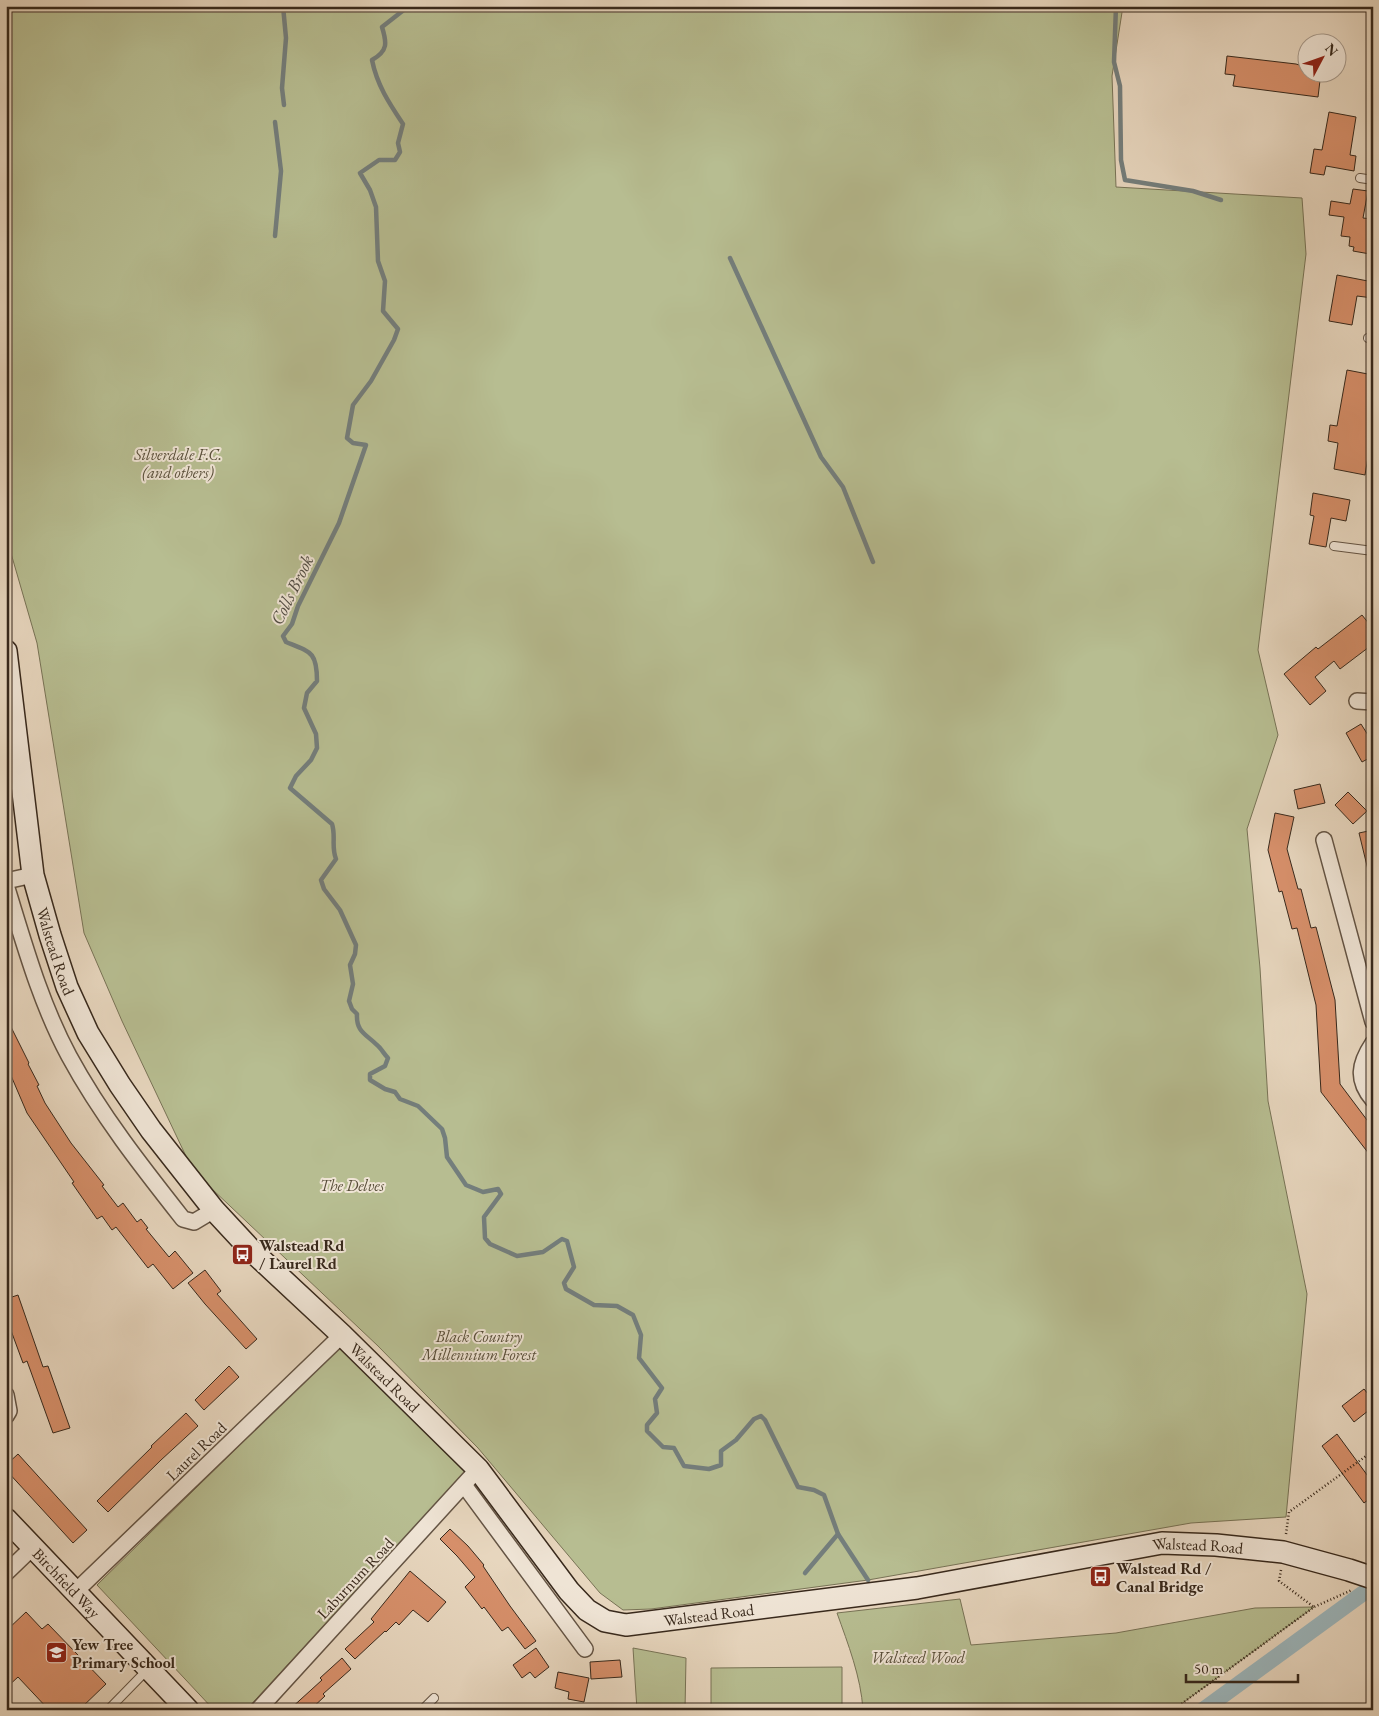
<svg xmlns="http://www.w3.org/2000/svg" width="1379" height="1716" font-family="'EB Garamond',serif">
	<rect width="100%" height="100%" fill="#e7d6be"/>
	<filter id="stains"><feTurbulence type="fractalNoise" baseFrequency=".004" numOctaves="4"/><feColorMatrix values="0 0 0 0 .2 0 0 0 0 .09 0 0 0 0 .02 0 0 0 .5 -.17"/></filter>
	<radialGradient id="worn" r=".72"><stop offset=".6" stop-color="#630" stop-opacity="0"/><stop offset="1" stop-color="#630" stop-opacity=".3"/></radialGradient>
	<g fill="#b7bd91" stroke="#787356">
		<polygon points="8,6 1123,6 1112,76 1116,187 1302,198 1306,254 1258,650 1278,735 1247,829 1260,968 1268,1101 1307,1294 1286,1517 1191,1523 868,1580 651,1609 623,1610 600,1593 478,1448 378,1346 193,1171 122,1021 84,933 37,643 6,536 6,11"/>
		<polygon points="344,1343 469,1468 246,1710 214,1710 97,1585"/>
		<path d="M960,1599L971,1645L1116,1633L1255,1608L1314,1607L1173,1710H863C861,1677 848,1644 837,1613Z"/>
		<polygon points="633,1648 686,1658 685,1710 637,1710"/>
		<polygon points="842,1667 842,1710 711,1710 711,1668"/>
	</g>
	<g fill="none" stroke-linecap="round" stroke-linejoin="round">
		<g stroke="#747e7c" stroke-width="4.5">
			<polyline points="283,6 286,38 282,88 284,105"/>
			<path d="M404,6L405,9L382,27C387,43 388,51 372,60C377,85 389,103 403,124L398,143L400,152L395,160H379L360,173L370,190L376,207L378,261L385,281L383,311L398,329L394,340L371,381L353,405L347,438L353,443L366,445L339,523L298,606L292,624L283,636L286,642C311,652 317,652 317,681L307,693L304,708L316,734L317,748L311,760L296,776L290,788L332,824C336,836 331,847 336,859L321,880L324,889L340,910L356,945L355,954L350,965L353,984L349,1001L352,1009L357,1014C356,1032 366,1034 377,1045C381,1048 384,1054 388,1058L385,1066L370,1074V1080L385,1089L395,1092L400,1099L418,1106L442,1129L445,1138L447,1157L466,1185L483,1192L498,1189L501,1194L484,1217L485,1238L490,1244L517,1256L543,1252L562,1239L567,1241L574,1267L564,1283L566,1289L594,1305L617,1306L633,1315L641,1335L639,1358L662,1388L655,1399L657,1413L647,1425V1431L663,1447L674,1448L684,1466L709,1469L721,1465V1451L736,1440L754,1419L761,1416L765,1420L798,1487L814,1490L824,1495L838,1534L868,1580"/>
			<polyline points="1116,6 1114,62 1120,86 1121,160 1125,180 1193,191 1221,200"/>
			<polyline points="275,122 281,171 275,236"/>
			<polyline points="730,258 821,457 843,487 873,562"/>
			<polyline points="805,1573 838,1534"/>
		</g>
		<polyline stroke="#9cb6bc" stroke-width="16" points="1203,1710 1373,1586"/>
	</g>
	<g fill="#d68f6a" stroke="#38291c">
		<polygon points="1227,56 1296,64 1306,67 1306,72 1321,72 1318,97 1233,86 1235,75 1225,74"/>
		<polygon points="1329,112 1356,117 1350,155 1356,156 1354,171 1326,166 1324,175 1310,173 1314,149 1322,150"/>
		<polygon points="1353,189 1368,191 1363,218 1372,219 1369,235 1373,235 1370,254 1353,251 1354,247 1349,246 1350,237 1341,236 1344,217 1329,215 1331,201 1350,204"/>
		<polygon points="1337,275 1373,282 1373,298 1357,296 1352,325 1329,321"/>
		<polygon points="1347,370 1373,375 1373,412 1369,432 1372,432 1365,475 1334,469 1338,443 1328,441 1330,425 1337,426"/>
		<polygon points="1313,493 1350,500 1346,521 1331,518 1326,547 1309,544 1314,516 1310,515"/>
		<polygon points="1362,615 1370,625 1367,627 1373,635 1373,644 1340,669 1334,661 1315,677 1326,691 1310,705 1284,674 1316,647 1318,649"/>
		<polygon points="1361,724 1373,743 1373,756 1362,762 1346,733"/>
		<polygon points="1320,784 1325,803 1298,809 1294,790"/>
		<polygon points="1348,792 1367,811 1353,824 1335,805"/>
		<polygon points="1275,813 1294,817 1287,849 1298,889 1301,889 1311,928 1316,927 1335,1000 1340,1084 1373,1128 1373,1159 1321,1092 1316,1005 1297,928 1292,929 1282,891 1279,892 1268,850"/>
		<polygon points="1373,830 1373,870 1368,870 1359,833"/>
		<polygon points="6,1017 29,1063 28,1064 39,1085 37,1086 45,1103 71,1143 104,1185 102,1186 118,1207 123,1203 137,1222 141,1219 148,1228 146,1229 169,1257 175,1251 193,1273 173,1289 153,1264 148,1268 116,1227 112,1230 102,1216 97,1219 72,1183 74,1182 27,1113 6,1064"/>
		<polygon points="205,1270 221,1291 217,1294 257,1339 246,1349 205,1304 188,1283"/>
		<polygon points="18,1295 43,1367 48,1366 70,1428 53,1433 27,1361 23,1363 6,1317 6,1299"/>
		<polygon points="229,1366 239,1377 204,1410 195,1400"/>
		<polygon points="1364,1389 1373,1400 1373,1407 1354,1422 1342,1406"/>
		<polygon points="186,1413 198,1426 161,1460 108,1512 97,1501 152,1447 151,1446"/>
		<polygon points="1337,1434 1373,1483 1373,1496 1364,1503 1322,1446"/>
		<polygon points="18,1454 87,1530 73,1543 6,1470 6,1465"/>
		<polygon points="450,1529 468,1546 484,1565 483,1566 510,1606 536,1641 525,1649 508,1627 502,1631 484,1607 482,1609 465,1587 475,1577 457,1556 440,1539"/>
		<polygon points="410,1571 446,1602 428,1622 413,1610 399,1625 396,1622 386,1632 385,1631 355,1659 345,1649 374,1622 371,1619"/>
		<polygon points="26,1612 42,1629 48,1624 106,1684 79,1710 49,1710 18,1677 6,1688 6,1631"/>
		<polygon points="536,1648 549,1667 535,1678 530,1672 522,1678 513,1665"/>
		<polygon points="342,1658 351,1669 323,1694 325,1696 310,1710 289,1710 322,1680 320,1678"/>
		<polygon points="620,1660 622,1677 591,1679 590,1662"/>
		<polygon points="558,1672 589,1678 584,1702 568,1699 569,1692 555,1688"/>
	</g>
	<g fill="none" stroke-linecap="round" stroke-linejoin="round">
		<defs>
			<g id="lane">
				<polyline points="1360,178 1373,180"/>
				<polyline points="1368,338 1373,339"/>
				<polyline points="1334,546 1373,551"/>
				<polyline points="108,1710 148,1669"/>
				<polyline points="422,1710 434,1698"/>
			</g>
			<g id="street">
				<polyline points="1357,701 1373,702"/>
				<polyline points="1324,840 1373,1022"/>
				<polyline points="6,881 33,875"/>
				<path d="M6,885C24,943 40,1002 69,1056C101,1115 142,1167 183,1219L194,1222L214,1210"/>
				<path d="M1373,1043C1359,1064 1356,1080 1373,1100"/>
				<polyline points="6,1395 9,1411 6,1416"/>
				<polyline points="464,1485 585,1649"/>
				<polyline points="6,1573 33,1547"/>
				<polyline points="75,1592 342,1335"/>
				<polyline points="258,1710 478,1469"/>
			</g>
			<g id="secondary">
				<path id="s1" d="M6,651L33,875L50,935L67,987L88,1033L120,1085L151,1130L214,1210L253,1252L342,1335L478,1469L569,1591L587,1610L605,1621L626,1625L917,1588L1162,1543L1216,1545L1283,1552L1349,1570L1373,1578"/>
				<path id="s2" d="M6,1519L188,1710"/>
			</g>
		</defs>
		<use href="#lane" stroke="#645444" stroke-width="10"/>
		<use href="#street" stroke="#645444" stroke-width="18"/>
		<use href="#secondary" stroke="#38291c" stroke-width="24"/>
		<g stroke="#38291c" stroke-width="2.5" stroke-dasharray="1 2.5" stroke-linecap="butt">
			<polyline points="1286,1534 1289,1512 1373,1451"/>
			<polyline points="1281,1570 1279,1581 1314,1607"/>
			<polyline points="1173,1710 1314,1607 1352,1590"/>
		</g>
		<use href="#lane" stroke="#efe4d5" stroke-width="8"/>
		<use href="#street" stroke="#efe4d5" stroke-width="15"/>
		<use href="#secondary" stroke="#efe4d5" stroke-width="21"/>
	</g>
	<defs>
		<symbol id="bus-square" viewBox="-11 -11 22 22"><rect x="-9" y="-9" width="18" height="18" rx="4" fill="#8f2418" stroke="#efe4d5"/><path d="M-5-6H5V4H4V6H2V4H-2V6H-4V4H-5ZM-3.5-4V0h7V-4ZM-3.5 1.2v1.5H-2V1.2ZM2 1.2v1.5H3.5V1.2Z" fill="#fff"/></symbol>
		<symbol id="school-square" viewBox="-11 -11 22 22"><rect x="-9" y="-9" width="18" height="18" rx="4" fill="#8f2418" stroke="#efe4d5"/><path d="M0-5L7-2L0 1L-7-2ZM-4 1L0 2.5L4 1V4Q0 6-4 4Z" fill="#fff"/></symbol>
	</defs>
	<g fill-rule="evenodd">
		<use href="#bus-square" x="230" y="1242" width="25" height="25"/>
		<use href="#bus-square" x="1088" y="1564" width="25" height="25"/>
		<use href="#school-square" x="44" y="1640" width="25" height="25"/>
	</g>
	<g text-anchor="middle" stroke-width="4" stroke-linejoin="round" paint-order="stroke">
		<g font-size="16" font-style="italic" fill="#584e39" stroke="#efe4d5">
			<text x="178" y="460">Silverdale F.C.<tspan x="178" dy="18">(and others)</tspan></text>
			<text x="352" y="1191">The Delves</text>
			<text x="479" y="1342">Black Country<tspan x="479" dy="18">Millennium Forest</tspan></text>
			<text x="918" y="1663">Walsteed Wood</text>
		</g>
		<g font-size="16" fill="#38291c" stroke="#efe4d5">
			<text dy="6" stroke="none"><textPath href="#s1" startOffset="305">Walstead Road</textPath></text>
			<text dy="6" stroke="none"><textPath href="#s1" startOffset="850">Walstead Road</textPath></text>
			<text transform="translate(196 1451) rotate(-44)" y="6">Laurel Road</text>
			<text dy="6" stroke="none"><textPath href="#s1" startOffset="1780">Walstead Road</textPath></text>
			<text transform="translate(355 1578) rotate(-47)" y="6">Laburnum Road</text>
			<text dy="6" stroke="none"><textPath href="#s2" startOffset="88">Birchfield Way</textPath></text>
			<text dy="6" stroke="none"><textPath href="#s1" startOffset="1285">Walstead Road</textPath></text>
		</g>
		<g font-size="16" font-weight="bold" fill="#38291c" stroke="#efe4d5" text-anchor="start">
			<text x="259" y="1251">Walstead Rd<tspan x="259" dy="18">/ Laurel Rd</tspan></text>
			<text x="1116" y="1574">Walstead Rd /<tspan x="1116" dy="18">Canal Bridge</tspan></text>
			<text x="72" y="1650">Yew Tree<tspan x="72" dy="18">Primary School</tspan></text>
		</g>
		<g font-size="18" font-style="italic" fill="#514c44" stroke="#efe4d5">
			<text transform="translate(292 590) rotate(-64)" y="6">Colls Brook</text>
		</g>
	</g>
	<rect width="1379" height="1716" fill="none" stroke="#e7d6be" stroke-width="25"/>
	<rect x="8" y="8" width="1364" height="1701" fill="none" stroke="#38291c" stroke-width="2.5"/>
	<rect x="12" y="12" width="1354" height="1691" fill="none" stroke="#38291c"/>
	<g transform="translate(1322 58) rotate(49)"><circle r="24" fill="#efe4d5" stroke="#a6998b"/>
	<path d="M0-4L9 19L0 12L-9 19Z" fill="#8f2418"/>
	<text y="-8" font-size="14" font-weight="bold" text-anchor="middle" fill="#38291c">N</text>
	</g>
	<path d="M1186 1674v8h112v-8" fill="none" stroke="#38291c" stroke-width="2.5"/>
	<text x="1194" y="1674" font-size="15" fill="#38291c" stroke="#efe4d5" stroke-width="4" paint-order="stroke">50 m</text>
	<rect width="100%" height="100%" filter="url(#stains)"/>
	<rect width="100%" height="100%" fill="url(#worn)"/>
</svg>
